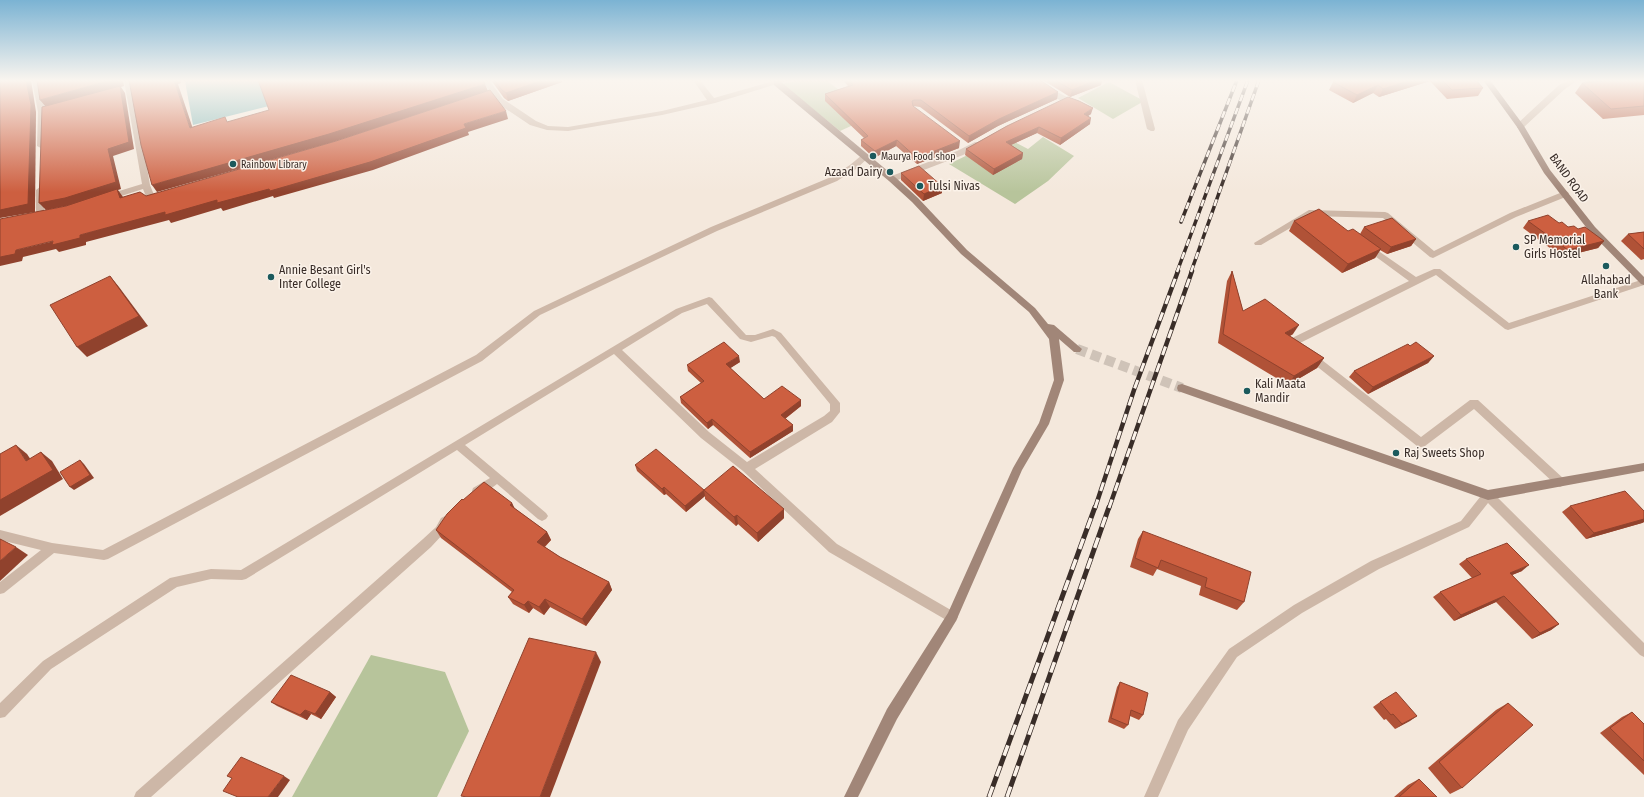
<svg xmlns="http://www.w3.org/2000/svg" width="1644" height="797" font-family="'Fira Sans Condensed',sans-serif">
	<rect width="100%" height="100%" fill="#f4e8dc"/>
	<g fill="#b7c49b">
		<polygon points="800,80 826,80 873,116 840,131 782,84"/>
		<polygon points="1109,82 1144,101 1113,119 1078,98"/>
		<polygon points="1005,137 1028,149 1043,137 1074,156 1048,181 1015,204 949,164"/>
		<polygon points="371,655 445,672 469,731 437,797 292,797"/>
	</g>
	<polygon fill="#79b2b3" points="259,80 269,106 193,125 185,81"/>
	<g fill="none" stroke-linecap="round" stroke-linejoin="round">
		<polyline stroke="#cfc3b8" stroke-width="10" stroke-dasharray="10 5" stroke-linecap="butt" points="1077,349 1182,388"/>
		<g fill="#cdb7a7" fill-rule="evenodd">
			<polygon points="1030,80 1039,80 1059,93 1081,104 1077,106 1074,106 1053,97"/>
			<polygon points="1135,80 1142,80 1155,129 1154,131 1151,131 1147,129"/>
			<polygon points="975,142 981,142 982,144 963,155 895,181 892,182 888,179 889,177 957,151"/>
		</g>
		<g fill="#cdb7a7" fill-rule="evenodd">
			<polygon points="32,80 40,80 46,112 45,146 41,148 37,146 38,112"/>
			<polygon points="124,80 132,80 150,185 154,195 159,193 163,196 151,202 147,199 143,189 109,200 105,197 106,195 142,184"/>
			<polygon points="482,80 489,80 503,99 536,121 548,126 568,127 662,111 707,100 693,80 700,80 714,98 777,80 790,80 715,103 662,115 568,131 547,130 530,125 497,103"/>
			<polygon points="1569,80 1578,80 1565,89 1523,128 1517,128 1517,124 1559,85"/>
			<polygon points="862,155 868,155 869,157 856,169 837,181 717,231 540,315 482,361 108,559 104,560 54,553 4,593 0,594 0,582 41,550 0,540 0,530 52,543 103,550 476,355 534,311 711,227 831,177 850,165"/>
			<polygon points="40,187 44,190 44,215 40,218 36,215 36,190"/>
			<polygon points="1565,191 1568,192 1569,194 1568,196 1516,217 1433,258 1430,257 1383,218 1311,216 1261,245 1255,245 1254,243 1309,210 1385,212 1388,213 1434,251 1510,213"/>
			<polygon points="1367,243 1416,277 1434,269 1440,269 1509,323 1644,279 1644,285 1508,330 1505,329 1436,275 1300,343 1421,437 1470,400 1478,400 1564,479 1565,482 1564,485 1560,487 1556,485 1474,409 1425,446 1421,447 1417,446 1290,345 1288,342 1290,339 1409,281 1364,248 1363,246"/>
			<path d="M709,297L712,298L746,335H755L773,329L781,333L840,403V412L832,422L755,469L837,544L956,613L958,617L956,621L952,623L948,621L829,552L743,471L701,438L614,354L465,445L546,513L548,516L546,519L542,521L538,519L497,484C490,489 481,497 473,494L472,491L473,488L490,478L457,450L246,579L242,580L211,579L177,587L51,669L5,717L0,718V703L43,661L170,578L211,569L241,570L676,309ZM707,304L740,339L751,342L772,336L775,337L830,404V411L824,416L747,462L709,432L622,350L682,313Z"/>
			<polygon points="1488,490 1492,492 1644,643 1644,657 1640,655 1488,503 1469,527 1379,569 1302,613 1237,657 1188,730 1158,797 1144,797 1178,720 1229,649 1294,605 1371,561 1461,521 1484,492"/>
			<polygon points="445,516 449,518 451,521 444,533 431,547 151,797 134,797 136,792 423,539 436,527 441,518"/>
		</g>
		<g fill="#a18678" fill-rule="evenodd">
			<polygon points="1483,80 1490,80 1524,126 1550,170 1595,227 1644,277 1644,285 1641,284 1589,231 1544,173 1517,127"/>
			<polygon points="774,81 780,81 895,177 918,198 967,250 1035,308 1048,324 1054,325 1082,349 1080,352 1074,352 1059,339 1064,380 1049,424 1022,470 956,621 897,719 858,797 844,797 887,709 948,613 1013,468 1039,423 1054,380 1049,339 1029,312 961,254 912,202 889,181 774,85"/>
			<polygon points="1182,384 1488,490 1644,463 1644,471 1488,500 1178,391 1177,388 1178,385"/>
		</g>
		<defs>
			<g id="rail-far2">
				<polyline points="1181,222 1237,80"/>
				<polyline points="1177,272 1248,80"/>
				<polyline points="1191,272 1259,80"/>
			</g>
			<g id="rail-far1">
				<polyline points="1095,508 1134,390 1178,271"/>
				<polyline points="1109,508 1192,271"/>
			</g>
			<g id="rail">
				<polyline points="989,797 1095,507"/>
				<polyline points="1007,797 1109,507"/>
			</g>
		</defs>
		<use href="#rail-far2" stroke="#392d28" stroke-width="3.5"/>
		<use href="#rail-far1" stroke="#392d28" stroke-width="4.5"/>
		<use href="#rail" stroke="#392d28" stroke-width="5"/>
		<use href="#rail-far2" stroke="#fbf2e9" stroke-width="2.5" stroke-dasharray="7" stroke-linecap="butt"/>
		<use href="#rail-far1" stroke="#fbf2e9" stroke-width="3" stroke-dasharray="9" stroke-linecap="butt"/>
		<use href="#rail" stroke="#fbf2e9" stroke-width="3.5" stroke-dasharray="11" stroke-linecap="butt"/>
	</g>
	<g fill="#b05237">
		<polygon points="491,80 562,80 562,82 508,101 504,98"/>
		<polygon points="843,80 1040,80 1058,92 1057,99 998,126 968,143 920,107 913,106 959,148 917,164 896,146 874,158 861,146 861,140 864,138 825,101 825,94 848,86"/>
		<polygon points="1043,80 1102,80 1101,85 1070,97"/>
		<polygon points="1335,80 1476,80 1483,88 1478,96 1447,99 1430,81 1379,97 1373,93 1353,103 1329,90 1333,82"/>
		<polygon points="1504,80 1525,80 1524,81"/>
		<polygon points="1584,80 1644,80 1644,115 1603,119 1575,93 1582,83 1587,83"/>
		<polygon points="1091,114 1088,116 1090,124 1060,145 1037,133 1011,145 1023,153 1022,159 993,175 965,155 966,149 1007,126"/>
		<polygon points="901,173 942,186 942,193 923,201 901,180"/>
		<polygon points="1294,221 1360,234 1364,227 1416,239 1411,246 1387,254 1380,250 1375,258 1342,273 1289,231"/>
		<polygon points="1528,221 1559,223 1568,227 1578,229 1604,241 1598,248 1562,257 1523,228"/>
		<polygon points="1644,232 1644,259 1641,260 1621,241 1628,234"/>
		<polygon points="1232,271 1243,311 1293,334 1290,336 1324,358 1317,368 1288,385 1218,343 1227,281"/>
		<polygon points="1410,346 1434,356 1428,363 1368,394 1349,377 1354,371"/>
		<polygon points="740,362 730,368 764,399 801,400 801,406 785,419 793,425 793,431 750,458 713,425 708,429 681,403 680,397 701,383 688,371 687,365"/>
		<polygon points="635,465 704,490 784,509 784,518 758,542 738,524 736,526 705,499 705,496 686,512 666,494 664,495 637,471"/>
		<polygon points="463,500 512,503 514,508 547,532 551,540 545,547 560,557 609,582 612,590 586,626 550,607 544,615 533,608 529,613 513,604 508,597 512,592 441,538 436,530"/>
		<polygon points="1570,506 1644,511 1644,522 1642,523 1586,539 1562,512"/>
		<polygon points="1143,531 1244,602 1237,610 1199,595 1201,586 1157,569 1153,576 1130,567 1138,539"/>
		<polygon points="1466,559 1522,571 1512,575 1559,624 1551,630 1532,639 1496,602 1454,621 1433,597 1440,592 1472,578 1459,564"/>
		<polygon points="1120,682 1143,715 1139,720 1130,716 1128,725 1124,729 1108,722 1117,687"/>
		<polygon points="330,692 336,697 321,719 311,714 307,720 277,706 271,702"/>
		<polygon points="1380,702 1417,716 1395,729 1386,719 1384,720 1373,707"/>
		<polygon points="1508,703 1462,788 1450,794 1428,768 1496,710"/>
		<polygon points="1632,712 1644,724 1644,775 1600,733 1622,717"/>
		<polygon points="1419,779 1437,797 1394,797 1408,785"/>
	</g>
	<g fill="#90422d">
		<polygon points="26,80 31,80 36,112 35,212 0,218 0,210"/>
		<polygon points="111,80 123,80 124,86 121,87 125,93 134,149 113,156 121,189 118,190 123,197 125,206 71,205 46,210 39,203 46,107 40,100"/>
		<polygon points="174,80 180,80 181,83 178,84 195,135 190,128"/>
		<polygon points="543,80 562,80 562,82 508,101 506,93"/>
		<polygon points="1096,80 1102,80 1101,85 1070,97 1072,90"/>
		<polygon points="1411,80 1431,80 1430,81 1379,97 1383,89"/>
		<polygon points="485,84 488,91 333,142 157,192 152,185"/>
		<polygon points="1378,85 1373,93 1353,103 1357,95"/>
		<polygon points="1058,92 1057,99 998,126 968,143 969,136 999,119"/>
		<polygon points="1093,108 1091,114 1082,120 1084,114"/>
		<polygon points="506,111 508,119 468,132 469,135 373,170 274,198 273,196 223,211 221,208 171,223 169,220 86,242 86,245 59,252 56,249 23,257 22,261 0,266 0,257 16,250 80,235 464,124"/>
		<polygon points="1091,118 1090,124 1060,145 1061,138"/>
		<polygon points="1039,127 1037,133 1004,148 1006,142"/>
		<polygon points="897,140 896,146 874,158 875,151"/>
		<polygon points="960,141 959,148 917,164 917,158"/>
		<polygon points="1023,153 1022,159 993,175 994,169"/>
		<polygon points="942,186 942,193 923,201 924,194"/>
		<polygon points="1416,239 1411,246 1387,254 1391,247"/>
		<polygon points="1604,241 1598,248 1562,257 1568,250"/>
		<polygon points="1381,249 1375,258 1342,273 1348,264"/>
		<polygon points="110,276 119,287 148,326 87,357 77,347"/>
		<polygon points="1299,325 1293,334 1279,342 1285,333"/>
		<polygon points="739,356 740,362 726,371 726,364"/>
		<polygon points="1434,356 1428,363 1368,394 1373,387"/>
		<polygon points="1324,358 1317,368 1288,385 1294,376"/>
		<polygon points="801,400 801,406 782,421 781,415"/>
		<polygon points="712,419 713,425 708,429 707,423"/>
		<polygon points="793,425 793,431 750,458 750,452"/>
		<polygon points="16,445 27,454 37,469 26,461"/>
		<polygon points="41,452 52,461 63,479 0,516 0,500"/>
		<polygon points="80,460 84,464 94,478 74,490 70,487"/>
		<polygon points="664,487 666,494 664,495 662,489"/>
		<polygon points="704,490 705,496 686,512 685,506"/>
		<polygon points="512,503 516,511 510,505"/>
		<polygon points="784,509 784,518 758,542 757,533"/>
		<polygon points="737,515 738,524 736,526 734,517"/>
		<polygon points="1644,519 1644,522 1642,523 1586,539 1594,533"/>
		<polygon points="547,532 551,540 541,550 537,542"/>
		<polygon points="16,547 28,555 0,581 0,561"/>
		<polygon points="1529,565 1522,571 1502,579 1510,573"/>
		<polygon points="609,582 612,590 586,626 582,619"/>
		<polygon points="1504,596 1496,602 1454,621 1461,615"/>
		<polygon points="545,599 550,607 544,615 539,607"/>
		<polygon points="528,601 533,608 529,613 524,605"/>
		<polygon points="1559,624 1551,630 1532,639 1540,633"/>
		<polygon points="596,652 601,662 550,797 540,797"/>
		<polygon points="330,692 336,697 321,719 315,714"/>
		<polygon points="305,710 311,714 307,720 300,715"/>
		<polygon points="1417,716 1410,721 1395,729 1402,724"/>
		<polygon points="284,776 290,780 278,797 268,797"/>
	</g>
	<g fill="#cd5f40" stroke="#90422d">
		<polygon points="0,80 26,80 31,105 28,204 0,210"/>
		<polygon points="37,80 111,80 40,100"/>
		<polygon points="129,80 174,80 190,128 225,117 227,122 269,110 258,80 483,80 485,84 329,134 152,185 141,145"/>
		<polygon points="494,80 543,80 506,93 502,90"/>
		<polygon points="849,80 1040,80 1058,92 999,119 969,136 921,100 914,100 912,101 913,106 960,141 917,158 897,140 875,151 861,140 868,136 825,94 853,85"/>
		<polygon points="1055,80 1096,80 1072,90"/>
		<polygon points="1335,80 1411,80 1383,89 1378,85 1357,95 1333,82"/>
		<polygon points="1442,80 1476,80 1483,88 1452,90"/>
		<polygon points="1603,80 1644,80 1644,106 1611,109 1582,83 1604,81"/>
		<polygon points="120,86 129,142 108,149 116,182 65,198 39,203 42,107"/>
		<polygon points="490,90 506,111 464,124 466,128 370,162 270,191 269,189 217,203 217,200 165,215 165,212 80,235 80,238 52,245 53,241 16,250 15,254 0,257 0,219 66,206 117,189 120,198 140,192 146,196 336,141"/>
		<polygon points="1068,97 1079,101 1093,108 1084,114 1091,118 1061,138 1039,127 1006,142 1023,153 994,169 966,149 1007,126"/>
		<polygon points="919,166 942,186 924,194 901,173"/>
		<polygon points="1319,209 1348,231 1353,229 1381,249 1348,264 1294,221"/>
		<polygon points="1548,215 1559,223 1562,222 1568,227 1574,226 1578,229 1585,227 1604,241 1568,250 1528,221"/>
		<polygon points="1392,218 1416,239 1391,247 1364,227"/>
		<polygon points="1644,232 1644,249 1628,234"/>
		<polygon points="1232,271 1243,311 1265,299 1299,325 1285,333 1324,358 1294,376 1223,334"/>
		<polygon points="110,276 139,316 77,347 50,305"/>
		<polygon points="724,342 739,356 726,364 764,399 782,386 801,400 781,415 793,425 750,452 712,419 707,423 680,397 704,381 687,365"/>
		<polygon points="1416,342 1434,356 1373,387 1354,371 1408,344 1410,346"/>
		<polygon points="16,445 26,461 41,452 53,470 0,500 0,454"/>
		<polygon points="656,449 704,490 685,506 664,487 662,489 635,465"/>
		<polygon points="80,460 90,475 70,487 60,472"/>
		<polygon points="733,466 784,509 757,533 737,515 734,517 704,490"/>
		<polygon points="484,482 512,503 510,505 547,532 537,542 560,557 609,582 582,619 545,599 539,607 528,601 524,605 508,597 514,590 436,530 447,514 462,499 463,500"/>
		<polygon points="1625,491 1644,511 1644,519 1594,533 1570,506"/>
		<polygon points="1143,531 1251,572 1244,602 1205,587 1207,578 1161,560 1158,568 1135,558"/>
		<polygon points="0,539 16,547 0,561"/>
		<polygon points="1507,543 1529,565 1510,573 1559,624 1540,633 1504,596 1461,615 1440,592 1481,574 1466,559"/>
		<polygon points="529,638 596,652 540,797 467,797 461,796"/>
		<polygon points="291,675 330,692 315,714 305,710 300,715 271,702"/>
		<polygon points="1120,682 1148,693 1143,715 1131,710 1128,725 1111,718"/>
		<polygon points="1396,692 1417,716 1402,724 1393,714 1391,715 1380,702"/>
		<polygon points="1508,703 1533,725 1462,788 1439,762"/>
		<polygon points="1632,712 1644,724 1644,761 1610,728"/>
		<polygon points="241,757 284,776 268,797 238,797 223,791 232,778 227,776"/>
		<polygon points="1419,779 1437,797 1399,797"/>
	</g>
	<linearGradient id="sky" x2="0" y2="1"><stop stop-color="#7bb3d3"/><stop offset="0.42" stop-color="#faf5ef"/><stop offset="1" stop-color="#faf5ef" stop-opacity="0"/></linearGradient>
	<rect width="1644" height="192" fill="url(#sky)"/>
	<g fill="#1b5a5d" stroke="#fbf2e9" stroke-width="1.5">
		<circle cx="873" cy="156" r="4"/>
		<circle cx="233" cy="164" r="4"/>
		<circle cx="890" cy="172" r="4"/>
		<circle cx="920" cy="186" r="4"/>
		<circle cx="1516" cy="247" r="4"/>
		<circle cx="1606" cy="266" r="4"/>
		<circle cx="271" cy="277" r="4"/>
		<circle cx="1247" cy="391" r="4"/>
		<circle cx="1396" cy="453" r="4"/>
	</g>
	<g text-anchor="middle" stroke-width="3" stroke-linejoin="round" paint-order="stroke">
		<g font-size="10" fill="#392d28" stroke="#fbf2e9" text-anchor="start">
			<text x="881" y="160">Maurya Food shop</text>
			<text x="241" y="168">Rainbow Library</text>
		</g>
		<g font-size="12" fill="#392d28" stroke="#fbf2e9" text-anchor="start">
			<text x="882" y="176" text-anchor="end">Azaad Dairy</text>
			<text x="928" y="190">Tulsi Nivas</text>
			<text x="1524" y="244">SP Memorial<tspan x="1524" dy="14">Girls Hostel</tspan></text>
			<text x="279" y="274">Annie Besant Girl's<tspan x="279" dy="14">Inter College</tspan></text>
			<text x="1606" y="284" text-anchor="middle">Allahabad<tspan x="1606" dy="14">Bank</tspan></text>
			<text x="1255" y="388">Kali Maata<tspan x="1255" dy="14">Mandir</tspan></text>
			<text x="1404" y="457">Raj Sweets Shop</text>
		</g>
		<g font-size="12" fill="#392d28" stroke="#fbf2e9">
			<text transform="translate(1569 178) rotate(54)" y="4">BAND ROAD</text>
		</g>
	</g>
</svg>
